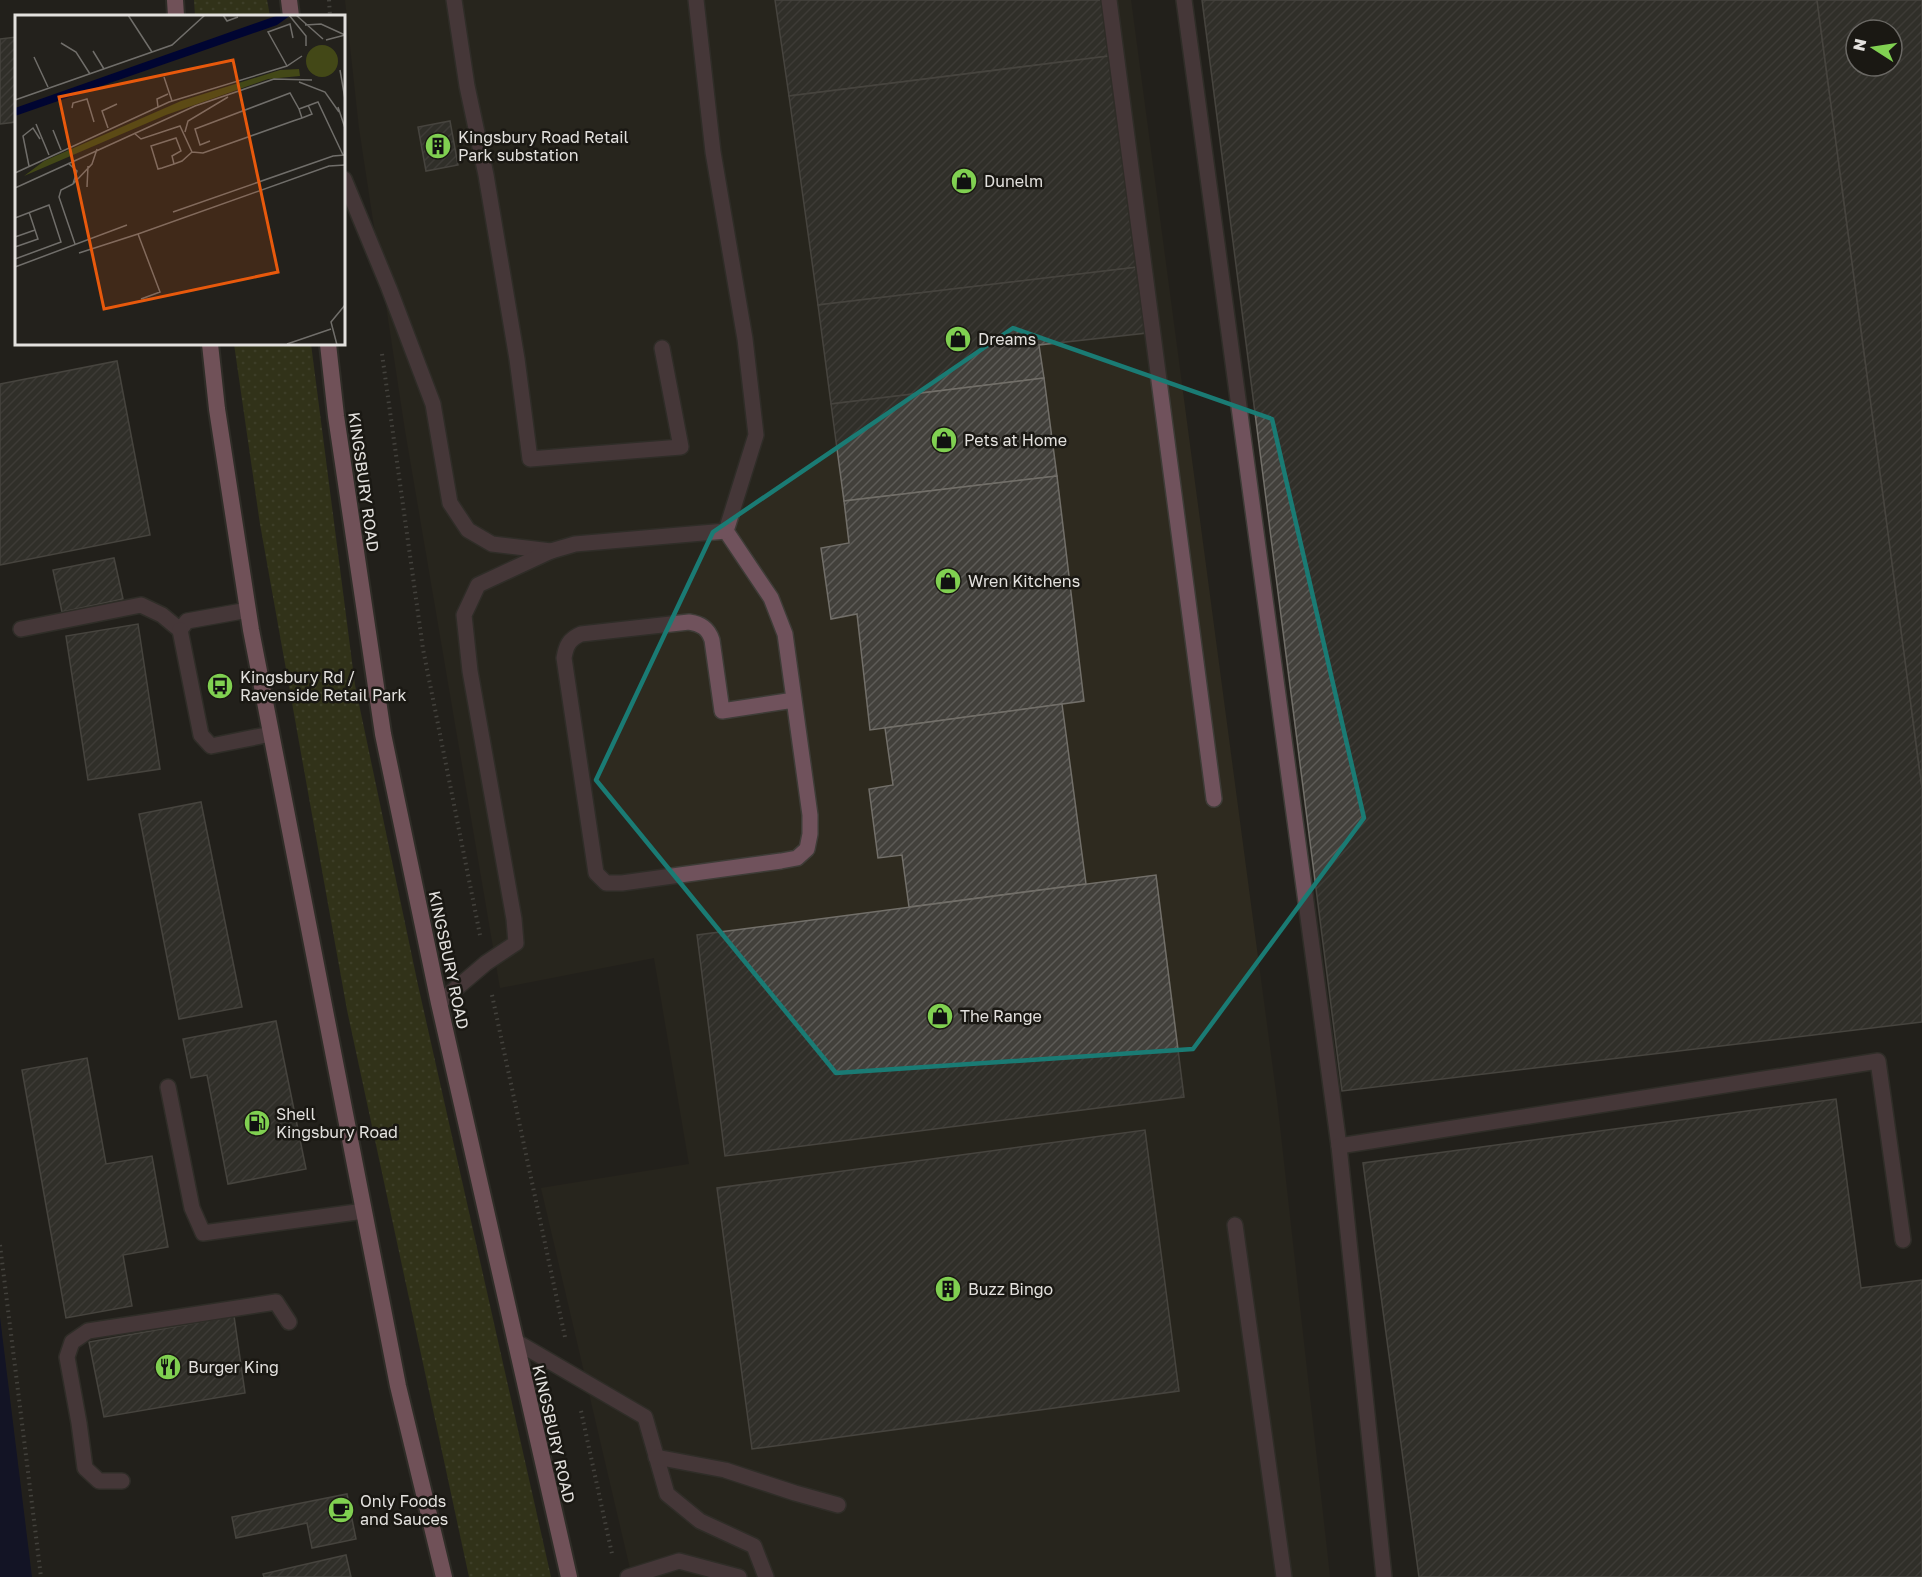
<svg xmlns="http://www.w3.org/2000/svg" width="1922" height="1577" font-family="'Golos Text',sans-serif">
	<defs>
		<pattern id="grass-dots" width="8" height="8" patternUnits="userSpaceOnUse" patternTransform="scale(1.5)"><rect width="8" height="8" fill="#434817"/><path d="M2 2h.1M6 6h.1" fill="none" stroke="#5e6238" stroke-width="1.8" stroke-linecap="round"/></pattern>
		<pattern id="building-hatch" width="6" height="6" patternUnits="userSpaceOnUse" patternTransform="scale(1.5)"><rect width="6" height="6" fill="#42403b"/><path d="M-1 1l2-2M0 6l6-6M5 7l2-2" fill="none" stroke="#5d5b57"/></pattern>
	</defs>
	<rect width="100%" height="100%" fill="#23211c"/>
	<polygon fill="#2e2a1f" points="345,0 1131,0 1277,1100 1330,1577 632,1577 541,1188 689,1164 654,958 500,988 405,430 359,128"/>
	<g fill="url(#grass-dots)">
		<polygon points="194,0 267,0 270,16 195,16"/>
		<polygon points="234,344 311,344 355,685 418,985 551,1577 469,1577 347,1010 260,524"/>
	</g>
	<polygon fill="#000532" points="0,1317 32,1577 0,1577"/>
	<g fill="url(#building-hatch)" stroke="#726f69" stroke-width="1.5" fill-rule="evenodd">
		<polygon points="775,0 1102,0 1109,56 789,96"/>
		<polygon points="1202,0 1817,0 1922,788 1922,1022 1342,1091"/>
		<path d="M1817,0H1922V788L1864,352ZM1856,30H1892V66H1856Z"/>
		<polygon points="16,37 16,122 0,124 0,39"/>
		<polygon points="1109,56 1138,267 818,305 789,96"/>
		<polygon points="450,121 458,165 426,171 418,127"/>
		<polygon points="1138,267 1147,333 1039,345 1044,378 831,404 818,305"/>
		<polygon points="117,361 150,535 0,565 0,384"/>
		<polygon points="1044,378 1057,476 844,501 831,404"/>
		<polygon points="1057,476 1084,701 870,730 857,614 831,619 821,548 849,543 844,501"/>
		<polygon points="114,558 123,599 62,612 53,570"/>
		<polygon points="138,624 160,769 88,780 66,636"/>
		<polygon points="1062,704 1086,884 909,907 902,855 878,858 869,789 893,785 885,728"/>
		<polygon points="201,802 242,1007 179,1019 139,814"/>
		<polygon points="1156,875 1184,1097 725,1156 697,935"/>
		<polygon points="276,1021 306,1169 228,1184 207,1075 191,1078 183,1039"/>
		<polygon points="87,1058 106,1164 152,1156 168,1247 123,1255 132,1306 66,1318 22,1070"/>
		<polygon points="1836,1099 1861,1288 1922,1280 1922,1577 1419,1577 1363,1163"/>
		<polygon points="1145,1130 1179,1391 752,1449 717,1188"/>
		<polygon points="234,1316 245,1393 104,1417 89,1342"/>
		<polygon points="347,1494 356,1539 312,1548 307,1523 236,1538 232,1517"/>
		<polygon points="346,1555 351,1577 264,1577 263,1574"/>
	</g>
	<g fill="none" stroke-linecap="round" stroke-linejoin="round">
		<defs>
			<g id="service">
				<polyline points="454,0 467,86 486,175 517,359 530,459 681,447 662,348"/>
				<polyline points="696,0 713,152 745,339 756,435 726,531"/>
				<polyline points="1109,0 1214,799"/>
				<polyline points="1184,0 1339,1146"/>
				<polyline points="344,179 389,288 433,404 450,503 468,530 492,544 551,551"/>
				<path d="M726,531L771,598L785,634L810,815V834L807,849L797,858L781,861L622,883H606L596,873L564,658C566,646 569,639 581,634L689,622C701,624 708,628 712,640L722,711L794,700"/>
				<polyline points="21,629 141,605 162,615 180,630 187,621 248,610"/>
				<polyline points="180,630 201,735 211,746 271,734"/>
				<polyline points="439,1003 486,963 516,943 514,919 470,671 464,615 478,585 551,551 575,544 726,531"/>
				<polyline points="168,1087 192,1208 203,1233 364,1211"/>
				<polyline points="1235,1225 1284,1577"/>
				<polyline points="515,1341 645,1417 667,1494 700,1521 754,1546 766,1577"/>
				<polyline points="656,1457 725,1470 795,1493 838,1505"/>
				<polyline points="122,1481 99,1481 85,1468 79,1423 67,1357 72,1342 88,1331 276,1302 289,1322"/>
				<polyline points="628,1577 679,1561 739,1577"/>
				<polyline points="1384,1577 1339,1146 1878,1061 1903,1240"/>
			</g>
			<g id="trunk">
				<polyline points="175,0 176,16"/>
				<polyline points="289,0 291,16"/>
				<polyline points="210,344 217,409 251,630 398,1386 444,1577"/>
				<polyline points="328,344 336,416 383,734 439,1003 569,1577"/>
			</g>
		</defs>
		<use href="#service" stroke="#3e3c37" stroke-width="18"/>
		<use href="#trunk" stroke="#3e3c37" stroke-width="20"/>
		<g stroke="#6c6a66" stroke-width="4" stroke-dasharray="1.5 4.5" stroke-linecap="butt">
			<polyline points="329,0 330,16"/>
			<polyline points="382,354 423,649 480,935"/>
			<polyline points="492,995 565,1337"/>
			<polyline points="0,1245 41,1577"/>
			<polyline points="581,1411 612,1554"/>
		</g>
		<use href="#service" stroke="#70525c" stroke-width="15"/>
		<use href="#trunk" stroke="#ce8ca2" stroke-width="16"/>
	</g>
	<path d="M0 0H1922V1577H0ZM1013,328L1272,419L1364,818L1193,1049L836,1073L596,780L713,532Z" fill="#23211c" fill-opacity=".55" fill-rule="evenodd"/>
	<path fill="none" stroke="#1a7b74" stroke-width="4.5" stroke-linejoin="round" d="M1013,328L1272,419L1364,818L1193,1049L836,1073L596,780L713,532Z"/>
	<defs>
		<symbol id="building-disc" viewBox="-11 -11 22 22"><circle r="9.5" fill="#80d051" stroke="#1a1813"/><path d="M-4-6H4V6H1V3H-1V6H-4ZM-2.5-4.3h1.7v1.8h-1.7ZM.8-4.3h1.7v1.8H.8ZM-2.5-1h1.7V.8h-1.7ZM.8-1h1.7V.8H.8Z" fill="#111"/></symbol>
		<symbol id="shop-disc" viewBox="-11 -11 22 22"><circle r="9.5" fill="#80d051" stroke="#1a1813"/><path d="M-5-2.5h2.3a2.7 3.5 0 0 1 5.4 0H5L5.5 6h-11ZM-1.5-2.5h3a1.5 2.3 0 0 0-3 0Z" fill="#111"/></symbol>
		<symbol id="bus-disc" viewBox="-11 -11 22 22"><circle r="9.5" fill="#80d051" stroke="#1a1813"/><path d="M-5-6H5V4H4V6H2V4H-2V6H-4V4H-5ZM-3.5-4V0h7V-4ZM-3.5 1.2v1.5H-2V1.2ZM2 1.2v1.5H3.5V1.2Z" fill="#111"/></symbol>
		<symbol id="fuel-disc" viewBox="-11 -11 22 22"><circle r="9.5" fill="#80d051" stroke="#1a1813"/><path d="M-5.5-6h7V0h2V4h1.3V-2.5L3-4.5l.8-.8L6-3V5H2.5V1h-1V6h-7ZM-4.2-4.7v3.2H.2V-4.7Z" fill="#111"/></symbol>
		<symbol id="restaurant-disc" viewBox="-11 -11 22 22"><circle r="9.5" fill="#80d051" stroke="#1a1813"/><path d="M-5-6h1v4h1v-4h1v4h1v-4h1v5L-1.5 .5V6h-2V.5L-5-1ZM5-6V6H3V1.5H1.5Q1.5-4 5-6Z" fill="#111"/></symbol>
		<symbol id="cafe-disc" viewBox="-11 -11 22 22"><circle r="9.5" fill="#80d051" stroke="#1a1813"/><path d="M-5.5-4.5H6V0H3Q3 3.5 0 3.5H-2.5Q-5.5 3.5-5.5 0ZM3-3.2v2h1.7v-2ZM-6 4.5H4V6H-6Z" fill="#111"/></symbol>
	</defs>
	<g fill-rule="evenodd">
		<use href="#building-disc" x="423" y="131" width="30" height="30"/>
		<use href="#shop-disc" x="949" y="166" width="30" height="30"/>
		<use href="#shop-disc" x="943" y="324" width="30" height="30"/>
		<use href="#shop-disc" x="929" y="425" width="30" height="30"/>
		<use href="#shop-disc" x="933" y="566" width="30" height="30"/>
		<use href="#bus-disc" x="205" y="671" width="30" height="30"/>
		<use href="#shop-disc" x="925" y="1001" width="30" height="30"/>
		<use href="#fuel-disc" x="242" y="1108" width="30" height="30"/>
		<use href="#building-disc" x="933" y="1274" width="30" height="30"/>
		<use href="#restaurant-disc" x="153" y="1352" width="30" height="30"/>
		<use href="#cafe-disc" x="326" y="1495" width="30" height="30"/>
	</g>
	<g text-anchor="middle" stroke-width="5" stroke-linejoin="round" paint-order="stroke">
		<g font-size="16" fill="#e3e1de" stroke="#1a1813" text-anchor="start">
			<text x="458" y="143">Kingsbury Road Retail<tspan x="458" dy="18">Park substation</tspan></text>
			<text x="984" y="187">Dunelm</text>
			<text x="978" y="345">Dreams</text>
			<text x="964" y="446">Pets at Home</text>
			<text x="968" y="587">Wren Kitchens</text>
			<text x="240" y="683">Kingsbury Rd /<tspan x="240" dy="18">Ravenside Retail Park</tspan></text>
			<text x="960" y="1022">The Range</text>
			<text x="276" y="1120">Shell<tspan x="276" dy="18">Kingsbury Road</tspan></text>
			<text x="968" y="1295">Buzz Bingo</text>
			<text x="188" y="1373">Burger King</text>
			<text x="360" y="1507">Only Foods<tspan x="360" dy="18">and Sauces</tspan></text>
		</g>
		<g font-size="16" fill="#e3e1de" stroke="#1a1813">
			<text transform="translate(364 482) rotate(82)" y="6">KINGSBURY ROAD</text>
			<text transform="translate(449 960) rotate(78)" y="6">KINGSBURY ROAD</text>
			<text transform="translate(554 1434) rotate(77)" y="6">KINGSBURY ROAD</text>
		</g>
	</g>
	<g transform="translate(15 15)">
		<rect width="330" height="330" fill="#23211c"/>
		<path d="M291 46a16 16 0 1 1 32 0a16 16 0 1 1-32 0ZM284,54L285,61L253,64L151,100L9,161L29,146L166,86L265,55Z" fill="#434817"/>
		<path d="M264,0H276L262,10L0,101V93Z" fill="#000532"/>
		<path fill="none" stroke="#706e6a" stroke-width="1.5" d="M113,0L137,37M208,0L212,6L223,2M274,0L291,21V31M281,0L308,24M290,10L306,9L330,20M311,25L330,20M46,28L61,37L75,59M78,36L89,54M19,42L33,72M272,51L253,17L275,9L278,23M325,55L330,84M149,62L157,86M284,67L310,77L324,97M0,85L157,30L190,0M143,92L142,84L153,79M323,92L330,113M57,93L58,88L72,84L79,107M287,103L297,99L293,90M21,109L34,140M93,113L87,96L102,89M38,115L46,135M170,117L173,106L213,82M119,118L126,124L165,111L177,137M195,126L185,130L180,114L275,78L284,94M177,137L188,138L278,106L287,103L284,94L303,87L328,140M53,148L62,156L58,169L77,149L82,134M159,149L157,141L166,136L161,123L136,131L143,154L147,153L159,149L167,146L177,137M14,151L8,121L18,113L25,124M0,158L154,87L272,51L287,41M58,169L46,175L44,182L60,229M72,172L73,151M0,173L180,91L259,64L297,65M158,197L318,141L330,140M0,203L34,190L46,227L0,244M123,219L314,151L330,150M0,222L20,215M0,232L23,224L14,197M64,238L123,219L145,277L126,284M0,252L112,210M272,329L316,314M322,330L316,307L330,290"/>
		<path fill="#e8590c" fill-opacity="0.15" stroke="#e8590c" stroke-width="3" d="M218,45L263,257L89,294L44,82Z"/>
		<rect width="330" height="330" fill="none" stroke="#e3e1de" stroke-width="3"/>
	</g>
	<g transform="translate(1874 48) rotate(282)"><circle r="28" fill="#1a1813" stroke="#6a6864" stroke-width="1.5"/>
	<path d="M0-4.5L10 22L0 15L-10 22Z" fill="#80d051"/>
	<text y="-9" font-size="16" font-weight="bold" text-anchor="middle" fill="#e3e1de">N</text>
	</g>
</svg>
